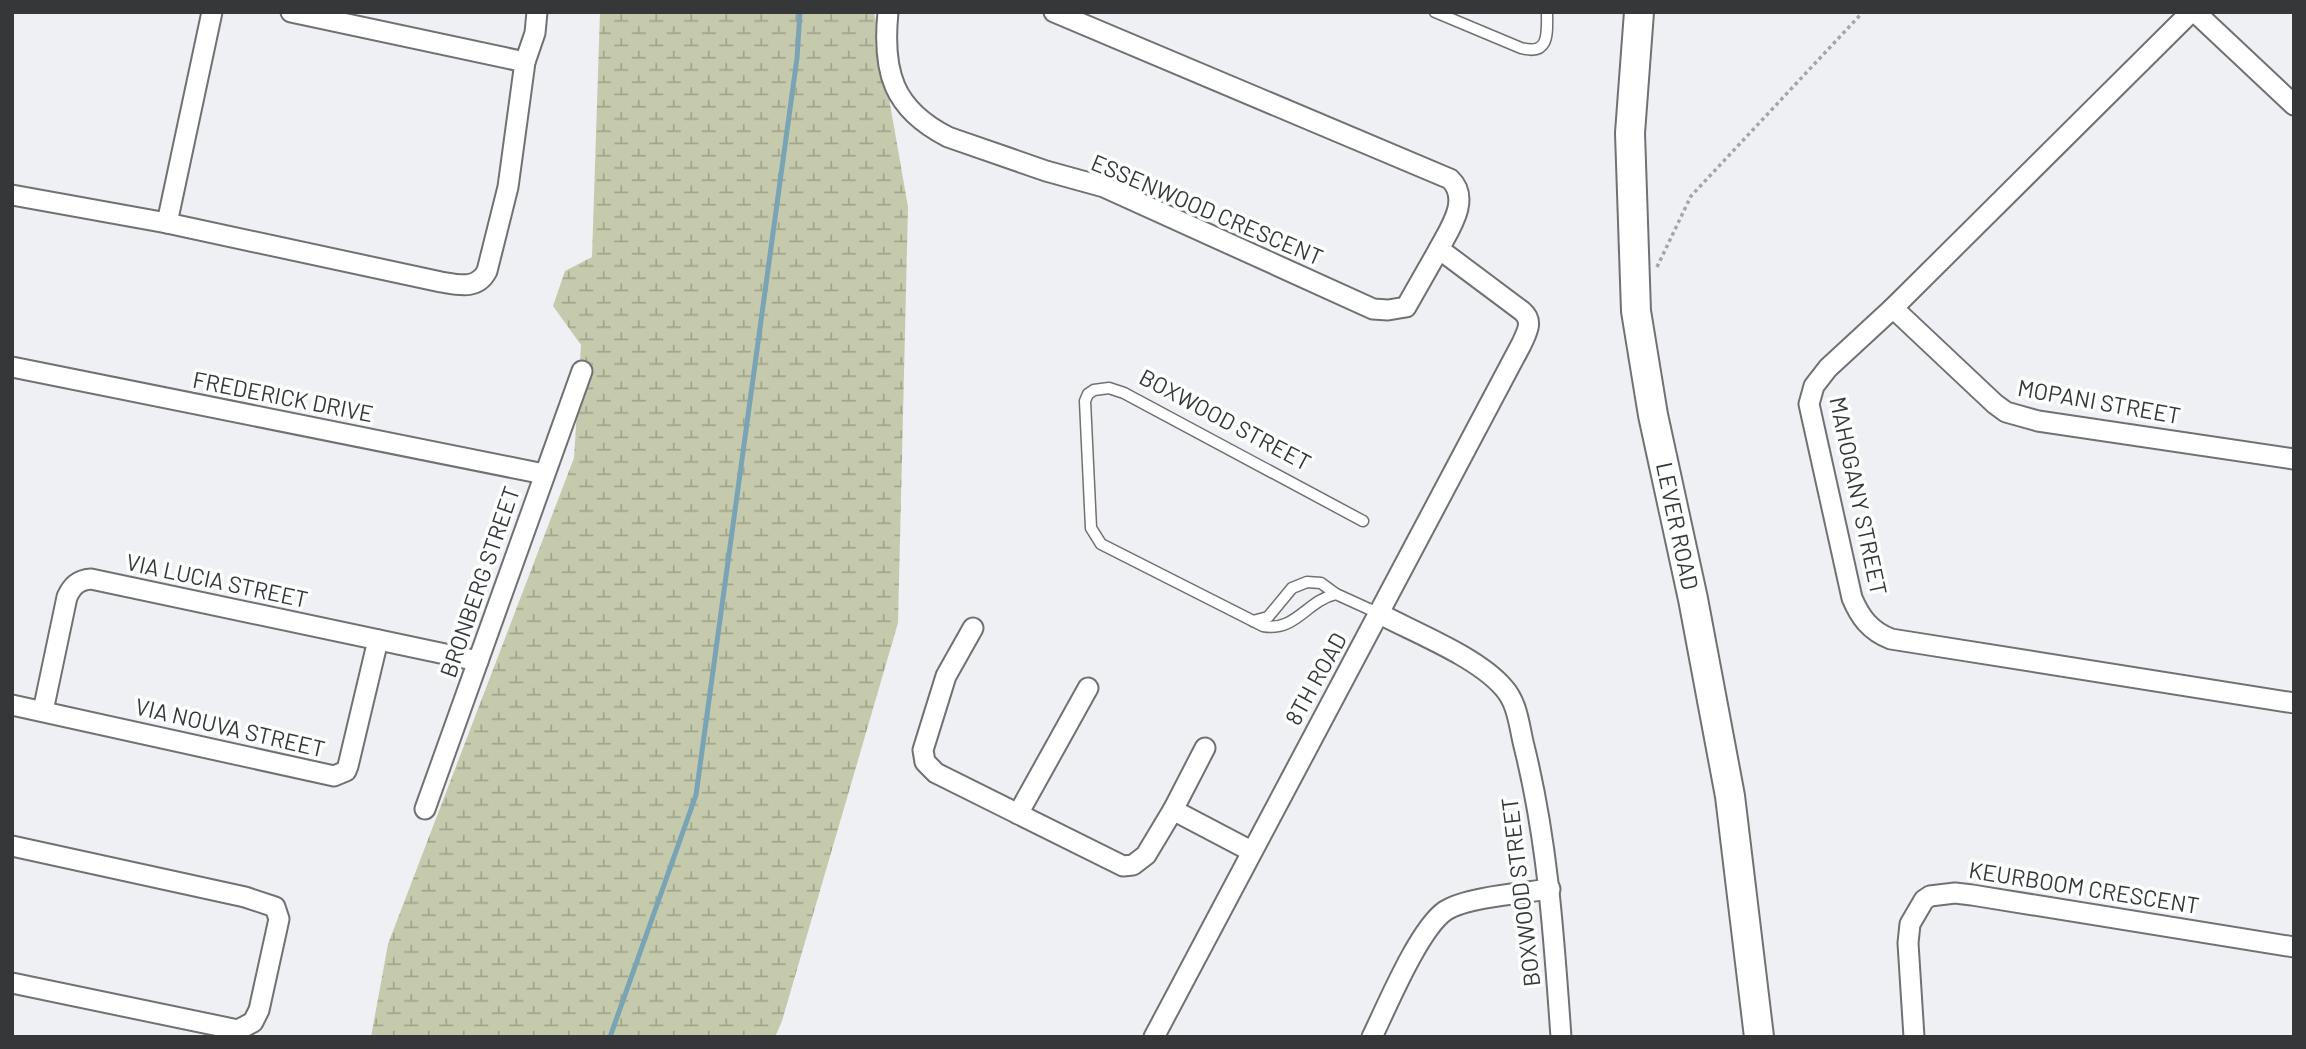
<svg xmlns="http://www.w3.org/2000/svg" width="2306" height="1049" font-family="Barlow,sans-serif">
	<defs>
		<pattern id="wetland-marsh" width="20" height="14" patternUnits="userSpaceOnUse" patternTransform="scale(1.75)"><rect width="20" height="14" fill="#c6caac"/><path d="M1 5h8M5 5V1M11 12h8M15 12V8" fill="none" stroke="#a2a58d"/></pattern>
	</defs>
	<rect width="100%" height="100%" fill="#eef0f4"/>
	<polygon fill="url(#wetland-marsh)" points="600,12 874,12 908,207 898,623 782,1021 775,1037 371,1037 388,944 574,458 581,345 553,306 565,271 592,257"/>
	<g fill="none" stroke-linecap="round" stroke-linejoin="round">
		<polyline stroke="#79a4b5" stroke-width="5" points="610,1037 696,795 797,58 800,12"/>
		<defs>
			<g id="lane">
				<path d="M1435,12L1521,48C1550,56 1547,33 1547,12"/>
				<path d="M1336,594C1306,601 1296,632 1263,626L1101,544L1091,528L1085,401L1088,394L1094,390L1109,388L1124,393L1363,521"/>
				<polyline points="1253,621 1268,617 1292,588 1307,582 1321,583 1336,594 1380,614"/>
			</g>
			<g id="street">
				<polyline points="291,12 525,62"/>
				<path d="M888,12C882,72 893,109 948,137L1046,171L1104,187L1373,309L1388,310L1406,307L1439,249"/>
				<path d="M1054,12L1450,179C1471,199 1450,228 1439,249L1522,311C1534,321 1527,332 1521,345L1154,1037"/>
				<path d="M2191,12L1893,308L1828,368L1814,386L1809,404L1852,598C1860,617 1870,631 1891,639L2294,703"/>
				<polyline points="2195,12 2294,105"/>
				<path d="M12,195L167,223L441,282C459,285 477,290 487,271L508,187L525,62L535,33L537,12"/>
				<polyline points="167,223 212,12"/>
				<polyline points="1893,308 1995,404 2006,412 2038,421 2294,459"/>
				<polyline points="12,367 544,474"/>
				<path d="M1380,614C1416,633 1477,657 1503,687C1518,703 1519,726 1524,746C1548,842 1554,939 1561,1037"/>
				<polyline points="973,628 946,676 923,750 925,762 936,773 1123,866 1133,865 1146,855 1173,810 1205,748"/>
				<polyline points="12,705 334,776 346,771 348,766 378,640"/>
				<path d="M43,711L67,597C72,586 78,580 91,579L478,661"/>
				<polyline points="425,809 582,371"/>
				<polyline points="1173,810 1251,851"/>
				<polyline points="1018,814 1088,688"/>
				<polyline points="12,846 245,897 275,907 279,919 259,1010 253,1022 238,1030 12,983"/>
				<path d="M1372,1037C1387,1006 1419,929 1445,911C1466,897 1524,893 1550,889"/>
				<polyline points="1914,1037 1908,943 1910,924 1924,900 1930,896 1955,893 1972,895 2294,947"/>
			</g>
			<polyline id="secondary" points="1639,12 1630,133 1636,311 1653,415 1693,599 1730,796 1759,1037"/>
		</defs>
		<use href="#lane" stroke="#6f7174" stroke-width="13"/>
		<use href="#street" stroke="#6f7174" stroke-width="23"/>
		<use href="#secondary" stroke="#6f7174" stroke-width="32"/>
		<polyline stroke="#a4a5a8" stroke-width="3.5" stroke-dasharray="3.5 3.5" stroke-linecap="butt" points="1657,267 1691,196 1863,12"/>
		<use href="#lane" stroke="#fff" stroke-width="10"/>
		<use href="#street" stroke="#fff" stroke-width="19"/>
		<use href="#secondary" stroke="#fff" stroke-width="28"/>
	</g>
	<g text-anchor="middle" stroke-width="7" stroke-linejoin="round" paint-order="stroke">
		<g font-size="23" fill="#363738" stroke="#fdfefe">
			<text transform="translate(1207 210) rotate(23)" y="8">ESSENWOOD CRESCENT</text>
			<text transform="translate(283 397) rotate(11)" y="8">FREDERICK DRIVE</text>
			<text transform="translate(2099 402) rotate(10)" y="8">MOPANI STREET</text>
			<text transform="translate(1225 420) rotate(28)" y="8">BOXWOOD STREET</text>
			<text transform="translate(1858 496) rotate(78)" y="8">MAHOGANY STREET</text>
			<text transform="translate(1677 526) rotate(78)" y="8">LEVER ROAD</text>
			<text transform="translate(217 581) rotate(12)" y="8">VIA LUCIA STREET</text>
			<text transform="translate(480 582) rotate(-71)" y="8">BRONBERG STREET</text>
			<text transform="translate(1316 679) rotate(-61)" y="8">8TH ROAD</text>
			<text transform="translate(230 728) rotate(13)" y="8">VIA NOUVA STREET</text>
			<text transform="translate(2084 888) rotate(9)" y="8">KEURBOOM CRESCENT</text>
			<text transform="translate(1521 892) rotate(-97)" y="8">BOXWOOD STREET</text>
		</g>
	</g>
	<rect width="2306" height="1049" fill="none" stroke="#363738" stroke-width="28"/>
</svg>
